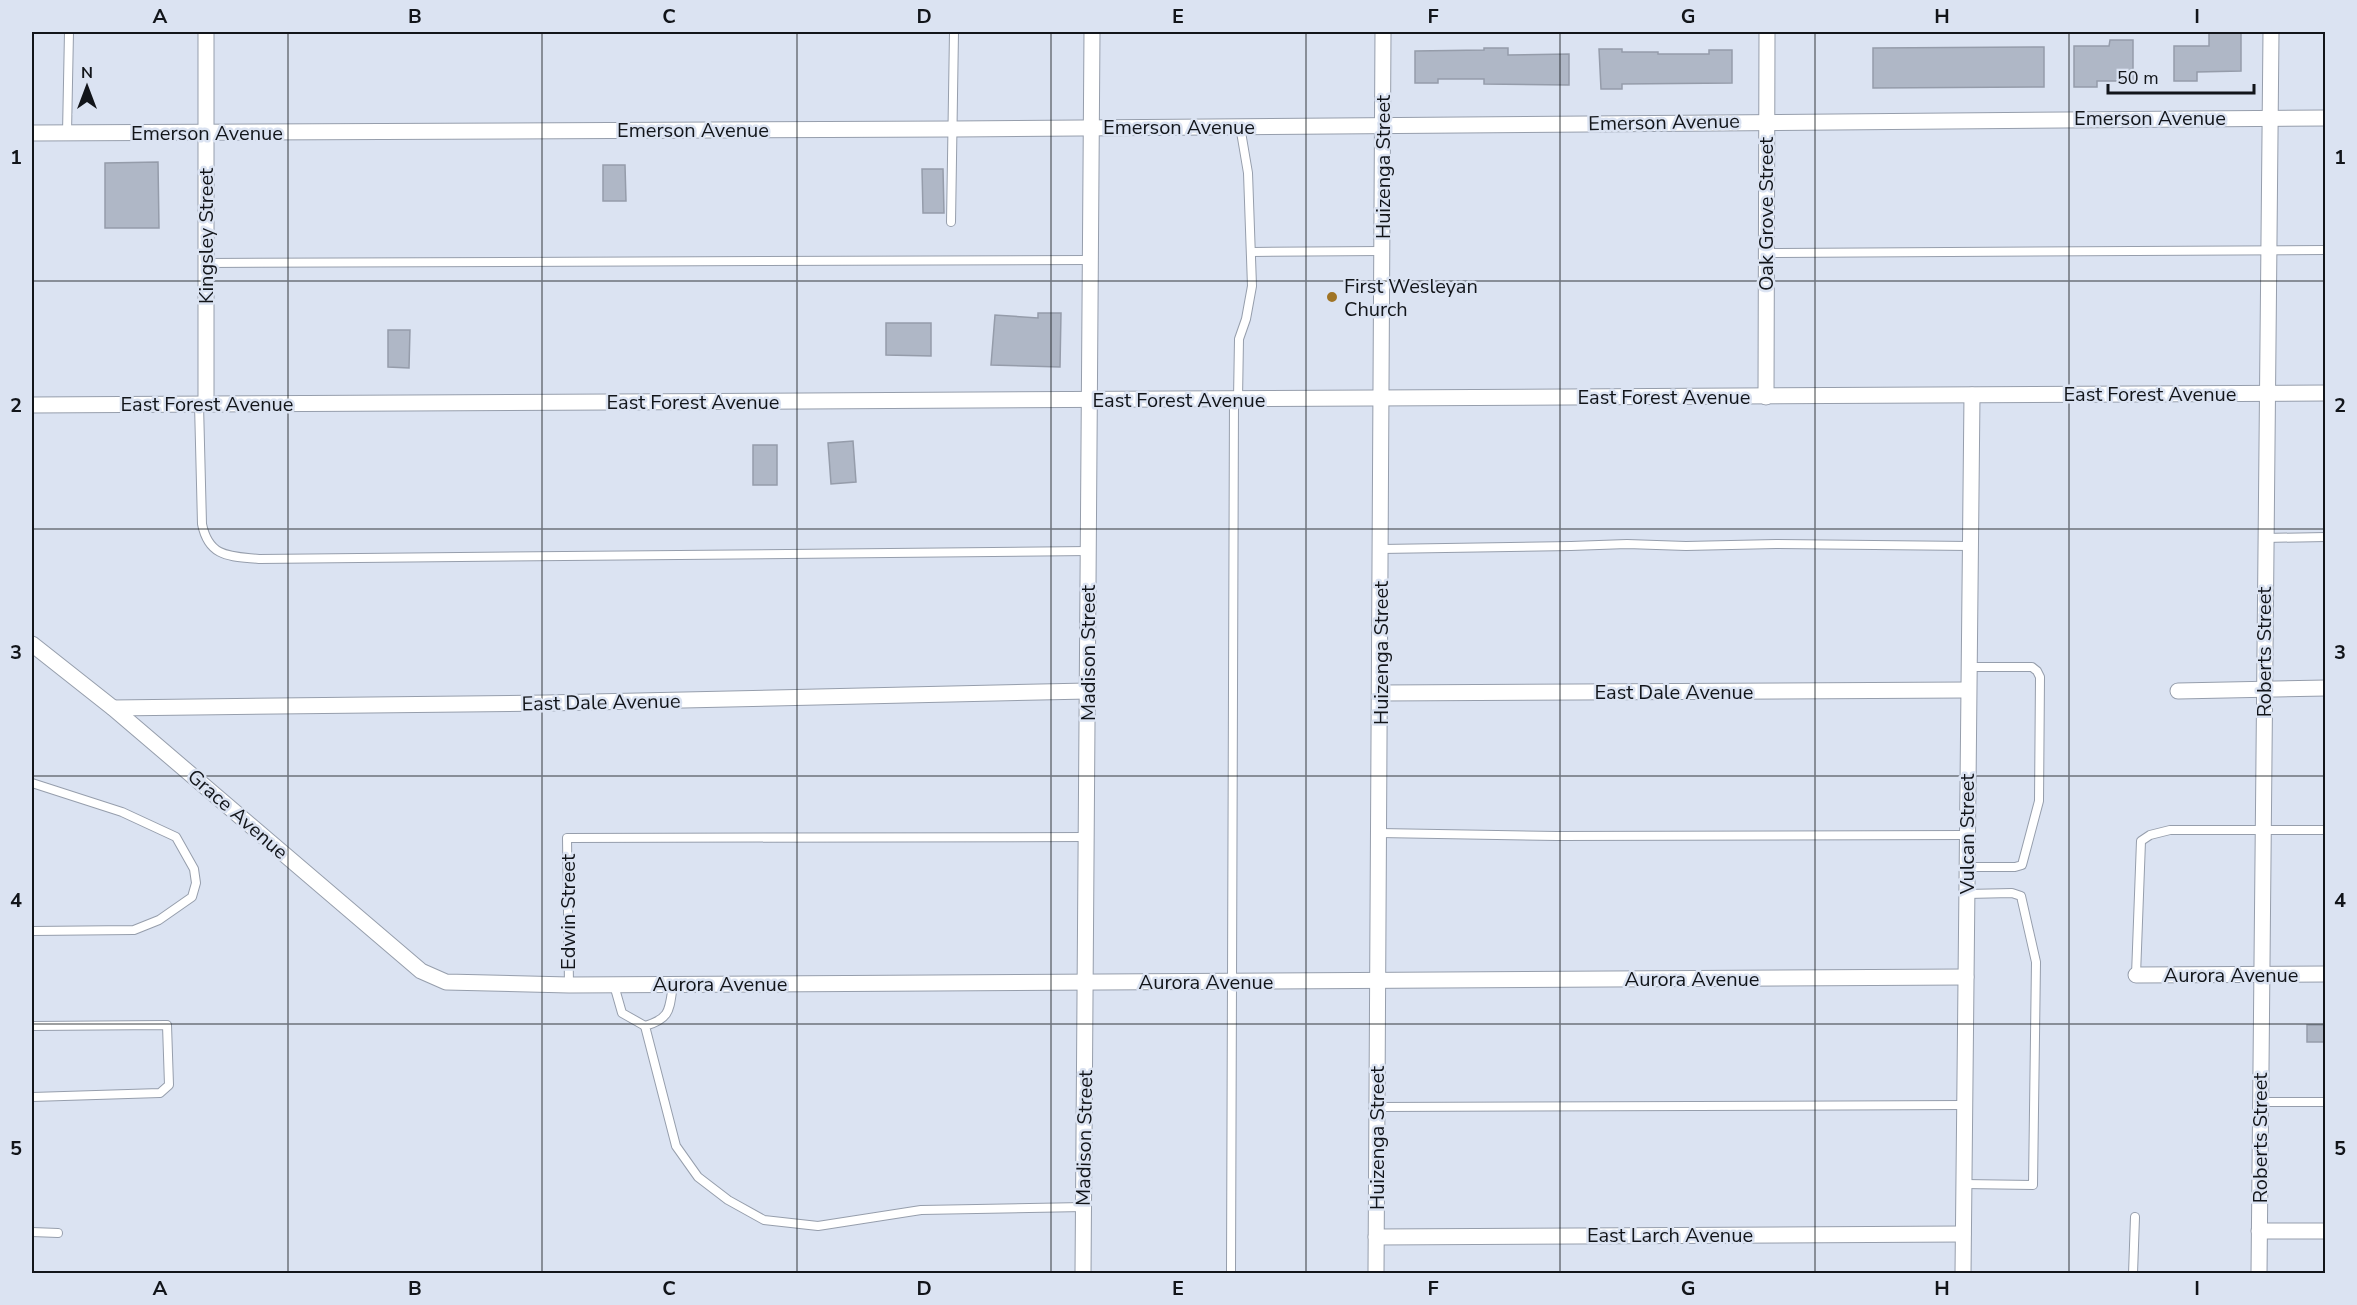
<svg xmlns="http://www.w3.org/2000/svg" width="2357" height="1305" font-family="'Nunito Sans',sans-serif">
	<rect width="100%" height="100%" fill="#dbe3f2"/>
	<g fill="#afb7c6" stroke="#959caa" stroke-width="1.5">
		<polygon points="2209,33 2241,33 2241,71 2197,72 2197,81 2174,81 2174,46 2209,46"/>
		<polygon points="2110,40 2133,40 2133,81 2097,81 2097,87 2074,87 2074,46 2109,46"/>
		<polygon points="2044,47 2044,87 1873,88 1873,48"/>
		<polygon points="1484,48 1508,48 1508,55 1569,54 1569,85 1484,84 1484,79 1438,79 1438,83 1415,83 1415,51 1484,50"/>
		<polygon points="1599,49 1622,49 1622,52 1658,52 1658,54 1709,54 1709,50 1732,50 1732,83 1622,84 1622,89 1601,89"/>
		<polygon points="158,162 159,228 105,228 105,163"/>
		<polygon points="603,165 625,165 626,201 603,201"/>
		<polygon points="922,169 943,169 944,213 923,213"/>
		<polygon points="1038,313 1061,313 1060,367 991,365 995,315 1038,318"/>
		<polygon points="886,323 931,323 931,356 886,355"/>
		<polygon points="388,330 410,330 409,368 388,367"/>
		<polygon points="853,441 856,482 831,484 828,443"/>
		<rect x="753" y="445" width="24" height="40"/>
		<rect x="2307" y="1025" width="18" height="17"/>
	</g>
	<g fill="none" stroke-linecap="round" stroke-linejoin="round">
		<defs>
			<g id="lane">
				<polyline points="67,133 69,32"/>
				<polyline points="951,222 954,32"/>
				<polyline points="1252,252 1382,251"/>
				<polyline points="1766,253 2326,250"/>
				<polyline points="206,263 1090,260"/>
				<polyline points="1238,399 1239,339 1246,319 1252,286 1248,173 1240,126"/>
				<path d="M199,404L202,524C209,558 230,556 259,559L1089,551"/>
				<polyline points="2265,538 2326,537"/>
				<polyline points="1381,549 1571,546 1627,544 1686,546 1776,544 1970,546"/>
				<polyline points="32,783 122,812 176,837 194,869 196,883 192,897 159,920 134,930 32,931"/>
				<polyline points="1379,833 1557,836 1967,835"/>
				<polyline points="1967,867 2015,867 2022,865 2039,801 2040,677 2037,671 2032,667 1968,667"/>
				<polyline points="2136,975 2141,841 2150,835 2170,830 2326,830"/>
				<polyline points="569,985 567,838 1087,837"/>
				<polyline points="614,985 622,1013 645,1026"/>
				<path d="M673,985C669,1010 671,1018 645,1026L676,1146L698,1177L728,1200L764,1220L818,1226L921,1210L1084,1207"/>
				<polyline points="32,1026 167,1025 169,1085 160,1093 32,1097"/>
				<polyline points="2260,1102 2326,1102"/>
				<polyline points="1377,1107 1965,1105"/>
				<polyline points="1964,1184 2033,1185 2036,962 2021,896 2012,893 1967,894"/>
				<polyline points="32,1232 58,1233"/>
				<polyline points="1231,1274 1234,399"/>
				<polyline points="2133,1274 2135,1217"/>
			</g>
			<g id="street">
				<polyline points="206,32 206,404"/>
				<polyline points="32,133 954,129 2326,118"/>
				<polyline points="1766,397 1767,32"/>
				<polyline points="32,405 2326,393"/>
				<polyline points="32,644 113,708 421,971 446,982 569,985 1966,977"/>
				<polyline points="2178,691 2326,688"/>
				<polyline points="1381,693 1967,690"/>
				<polyline points="113,708 546,703 1088,691"/>
				<polyline points="2136,975 2326,974"/>
				<polyline points="2259,1231 2326,1231"/>
				<polyline points="1376,1237 1963,1234"/>
				<polyline points="1083,1274 1092,32"/>
				<polyline points="1376,1274 1383,32"/>
				<polyline points="1963,1274 1972,395"/>
				<polyline points="2259,1274 2271,32"/>
			</g>
		</defs>
		<use href="#lane" stroke="#969eac" stroke-width="10"/>
		<use href="#street" stroke="#969eac" stroke-width="17"/>
		<use href="#lane" stroke="#fff" stroke-width="8"/>
		<use href="#street" stroke="#fff" stroke-width="15"/>
	</g>
	<path fill="none" stroke="#12151a" stroke-width="1.5" stroke-opacity="0.55" d="M288,32V1274M542,32V1274M797,32V1274M1051,32V1274M1306,32V1274M1560,32V1274M1815,32V1274M2069,32V1274M32,281H2326M32,529H2326M32,776H2326M32,1024H2326"/>
	<circle fill="#a07425" stroke="#dbe3f2" stroke-width="2" cx="1332" cy="297" r="6"/>
	<g text-anchor="middle" stroke-width="5" stroke-linejoin="round" paint-order="stroke">
		<g font-size="20" fill="#12151a" stroke="#dbe3f2">
			<text x="2150" y="125">Emerson Avenue</text>
			<text transform="translate(1664 122) rotate(-1)" y="7">Emerson Avenue</text>
			<text x="1179" y="134">Emerson Avenue</text>
			<text x="693" y="137">Emerson Avenue</text>
			<text x="207" y="140">Emerson Avenue</text>
			<text transform="translate(1383 167) rotate(-90)" y="7">Huizenga Street</text>
			<text transform="translate(1766 214) rotate(-90)" y="7">Oak Grove Street</text>
			<text transform="translate(206 236) rotate(-90)" y="7">Kingsley Street</text>
			<text x="2150" y="401">East Forest Avenue</text>
			<text x="1664" y="404">East Forest Avenue</text>
			<text x="1179" y="407">East Forest Avenue</text>
			<text x="693" y="409">East Forest Avenue</text>
			<text x="207" y="411">East Forest Avenue</text>
			<text transform="translate(2264 652) rotate(-90)" y="7">Roberts Street</text>
			<text transform="translate(1088 653) rotate(-90)" y="7">Madison Street</text>
			<text transform="translate(1381 653) rotate(-90)" y="7">Huizenga Street</text>
			<text x="1674" y="699">East Dale Avenue</text>
			<text transform="translate(601 702) rotate(-1)" y="7">East Dale Avenue</text>
			<text transform="translate(238 814) rotate(41)" y="7">Grace Avenue</text>
			<text transform="translate(1967 834) rotate(-90)" y="7">Vulcan Street</text>
			<text transform="translate(568 912) rotate(-90)" y="7">Edwin Street</text>
			<text x="2231" y="982">Aurora Avenue</text>
			<text x="1692" y="986">Aurora Avenue</text>
			<text x="1206" y="989">Aurora Avenue</text>
			<text x="720" y="991">Aurora Avenue</text>
			<text transform="translate(1084 1138) rotate(-89)" y="7">Madison Street</text>
			<text transform="translate(1377 1138) rotate(-90)" y="7">Huizenga Street</text>
			<text transform="translate(2260 1138) rotate(-90)" y="7">Roberts Street</text>
			<text x="1670" y="1242">East Larch Avenue</text>
		</g>
		<g font-size="20" fill="#12151a" stroke="#dbe3f2" text-anchor="start">
			<text x="1344" y="293">First Wesleyan<tspan x="1344" dy="23">Church</tspan></text>
		</g>
	</g>
	<rect width="2357" height="1305" fill="none" stroke="#dbe3f2" stroke-width="66"/>
	<g transform="translate(87 87)" stroke="#dbe3f2" stroke-width="4.5" paint-order="stroke">
	<path d="M0-4.5L10 22L0 15L-10 22Z" fill="#12151a"/>
	<text y="-9" font-size="16" font-weight="bold" text-anchor="middle" fill="#12151a">N</text>
	</g>
	<path d="M2108 84v9h146v-9" fill="none" stroke="#12151a" stroke-width="3"/>
	<text x="2117" y="84" font-size="18" fill="#12151a" stroke="#dbe3f2" stroke-width="4.5" paint-order="stroke">50 m</text>
	<rect x="33" y="33" width="2291" height="1239" fill="none" stroke="#12151a" stroke-width="2"/>
	<g font-size="20" text-anchor="middle" font-weight="bold" fill="#12151a">
		<text x="160" y="23">A</text>
		<text x="415" y="23">B</text>
		<text x="669" y="23">C</text>
		<text x="924" y="23">D</text>
		<text x="1178" y="23">E</text>
		<text x="1433" y="23">F</text>
		<text x="1688" y="23">G</text>
		<text x="1942" y="23">H</text>
		<text x="2197" y="23">I</text>
		<text x="16" y="164">1</text>
		<text x="2340" y="164">1</text>
		<text x="16" y="412">2</text>
		<text x="2340" y="412">2</text>
		<text x="16" y="659">3</text>
		<text x="2340" y="659">3</text>
		<text x="16" y="907">4</text>
		<text x="2340" y="907">4</text>
		<text x="16" y="1155">5</text>
		<text x="2340" y="1155">5</text>
		<text x="160" y="1295">A</text>
		<text x="415" y="1295">B</text>
		<text x="669" y="1295">C</text>
		<text x="924" y="1295">D</text>
		<text x="1178" y="1295">E</text>
		<text x="1433" y="1295">F</text>
		<text x="1688" y="1295">G</text>
		<text x="1942" y="1295">H</text>
		<text x="2197" y="1295">I</text>
	</g>
</svg>
